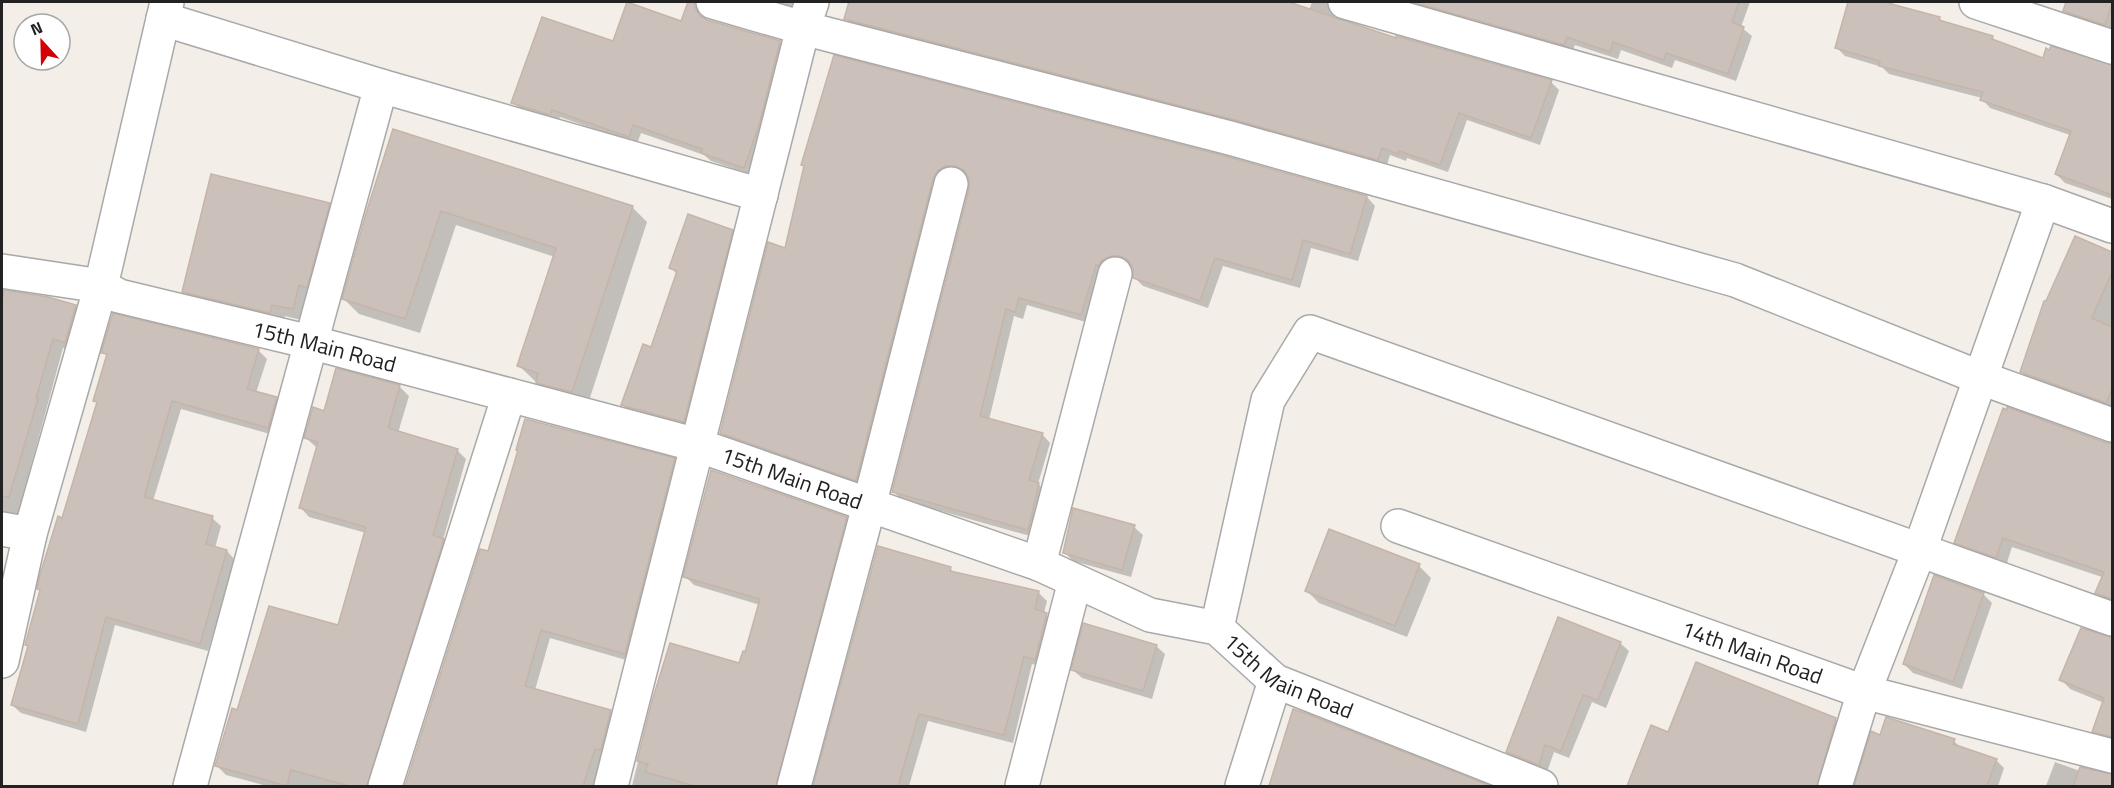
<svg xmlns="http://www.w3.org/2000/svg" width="2114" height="788" font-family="'Titillium Web',sans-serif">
	<rect width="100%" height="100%" fill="#f3eee8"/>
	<g fill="#0003">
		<polygon points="762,2 805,2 800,12"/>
		<polygon points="842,2 1275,2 1301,11 1309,10 1312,2 1337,2 1335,6 1334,16 1339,21 1551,82 1559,90 1540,145 1467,120 1448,172 1407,158 1406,161 1390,155 1386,168 854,27 846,19 850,4"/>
		<polygon points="1394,2 1750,2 1741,27 1752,36 1736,81 1675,60 1672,68 1621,50 1618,59 1575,45 1572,52"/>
		<polygon points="1850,2 1891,2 1896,6 1940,19 1944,23 1992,37 1999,44 2044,60 2112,67 2112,199 2065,183 2056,174 2070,135 1990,108 1982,99 1982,98 1889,74 1882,67 1845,56 1837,48"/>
		<polygon points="2068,2 2112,2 2112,32 2073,19 2065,11"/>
		<polygon points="682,23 780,42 788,51 753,175 711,161 704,155 641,133 637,144 560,117 558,122 522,111 513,102 614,43"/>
		<polygon points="394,131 632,207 647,222 587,407 552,397 518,365 555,257 456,225 420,333 359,314 344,299"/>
		<polygon points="1225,158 1367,197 1375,206 1358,261 1311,248 1300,288 1223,266 1208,308 1143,286 1135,278 1133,265 1120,264 1089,323 1027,305 1023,319 1014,316 989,420 1042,434 1050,443 1038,484 1047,493 1037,538 902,500 894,492 971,189 969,175 966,174 954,174 864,488 730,441 721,433 786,250 806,167"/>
		<polygon points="329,204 341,216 305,321 285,316 282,324 196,304 184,291"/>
		<polygon points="732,231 740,240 692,430 632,414 623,405 651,349 678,275 671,268"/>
		<polygon points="2076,238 2112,254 2112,410 2031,381 2021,372 2047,303"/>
		<polygon points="2,291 48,298 75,306 85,316 75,351 63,348 17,517 2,523"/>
		<polygon points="258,350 267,359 256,393 276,399 284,407 277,436 181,409 153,501 212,518 221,526 215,548 227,551 235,560 208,651 115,625 86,732 21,713 12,705 63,520 98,403 95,401 108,357 103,352"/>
		<polygon points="337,370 400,387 409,396 398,433 457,450 466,459 443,540 452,549 377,786 267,786 226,775 217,766 238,712 339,627 366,533 309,517 300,507 317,448 306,438 325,412"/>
		<polygon points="2106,444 2112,445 2112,604 2106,602 2097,593 2102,577 2012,547 2006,566 1965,552 1956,542"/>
		<polygon points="674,460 683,469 633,662 550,638 535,690 610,712 619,721 602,786 406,786 481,551 489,553"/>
		<polygon points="846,518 855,527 785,786 632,786 653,701 740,664 746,654 760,605 694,585 685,576"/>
		<polygon points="1134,527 1143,535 1131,577 1073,561 1064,552"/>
		<polygon points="879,548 950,569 956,574 1038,592 1047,601 1044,613 1055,623 1044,667 1032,664 1013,743 928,721 909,786 815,786"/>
		<polygon points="1419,566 1431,578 1407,637 1319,603 1306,590"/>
		<polygon points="1983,594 1992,603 1962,689 1913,673 1904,664"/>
		<polygon points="2105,638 2112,639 2112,743 2103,741 2094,731 2104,703 2070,689 2061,679"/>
		<polygon points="1620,643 1629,651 1606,708 1592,702 1569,758 1554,752 1547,772 1516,760 1507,752"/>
		<polygon points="1156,646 1165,654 1152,699 1082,678 1073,670"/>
		<polygon points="1294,711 1487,786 1271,786"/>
		<polygon points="1835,719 1844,728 1826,786 1632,786 1630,784 1669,734"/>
		<polygon points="1872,733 1881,736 1954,741 1961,748 1996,760 2004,768 1998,786 1856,786"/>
		<polygon points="2055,762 2080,771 2112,776 2112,786 2046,786"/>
	</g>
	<g fill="#cbc1ba" stroke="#c6b4a8" stroke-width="1.5">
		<polygon points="627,2 681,21 688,2 695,2 695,7 699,15 707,20 780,41 759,125 744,168 701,153 702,149 633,125 629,137 552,110 550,115 511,103 542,17 613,41"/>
		<polygon points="849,2 1289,2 1396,38 1396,36 1552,80 1531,138 1459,113 1440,165 1399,151 1398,154 1382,148 1378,160 1235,120 844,19"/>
		<polygon points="1412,2 1739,2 1732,22 1744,27 1728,74 1666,53 1664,60 1613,42 1610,52 1567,37 1564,45"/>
		<polygon points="1848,2 1884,2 1940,17 1939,20 1993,36 1992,39 2043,58 2046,48 2049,50 2051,46 2112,65 2112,195 2055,174 2071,131 1980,100 1983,92 1879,66 1880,61 1835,48"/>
		<polygon points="2066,2 2112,2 2112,3 2105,25 2063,11"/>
		<polygon points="834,55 1225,156 1367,196 1350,254 1303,240 1292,280 1215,258 1200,301 1133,278 1133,268 1128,260 1120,256 1111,256 1102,260 1098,266 1096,265 1081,315 1019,298 1015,312 1006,309 980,416 1043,433 1029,480 1039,483 1028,530 892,492 969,189 969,178 964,170 955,166 945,166 937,171 933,179 856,481 720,433 768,242 785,248 804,166 801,165"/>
		<polygon points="393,129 633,206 572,392 536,383 538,373 517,366 556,248 441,211 405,319 342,299 367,210"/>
		<polygon points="211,174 330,203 307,288 299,285 293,309 272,305 270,313 182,292"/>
		<polygon points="688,214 733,230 684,422 621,405 643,344 651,347 677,271 669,268"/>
		<polygon points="2075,236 2112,252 2112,272 2092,318 2112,327 2112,389 2106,403 2020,372 2044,301 2046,301"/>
		<polygon points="4,290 48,297 76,305 65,343 53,339 36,398 38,399 9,497 2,496 2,300"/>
		<polygon points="113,313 259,349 247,389 277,397 268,428 172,401 144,497 213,516 206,544 227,550 200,644 106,617 78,724 11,705 28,646 25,645 40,590 37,589 39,578 58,516 62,518 97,402 93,401 107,354 101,353"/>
		<polygon points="336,368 400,385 388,428 458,449 433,535 444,539 367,786 349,786 291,770 287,786 215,766 232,708 237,710 269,606 338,625 366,527 299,508 318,442 304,438 313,407 324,411"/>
		<polygon points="2007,407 2106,443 2112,443 2112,599 2095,593 2104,572 2003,538 1996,558 1954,543 2003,408 2007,410"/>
		<polygon points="525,419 675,458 625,654 541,630 525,686 611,710 601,750 595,749 583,786 405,786 480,549 488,551 518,450 516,450"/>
		<polygon points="711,470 847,517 776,786 695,786 645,772 648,764 637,761 652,701 670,643 739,663 743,651 745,652 760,599 683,577"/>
		<polygon points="1073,508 1135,525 1122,570 1063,553"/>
		<polygon points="1329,529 1420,564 1395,626 1305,591"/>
		<polygon points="878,546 951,567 950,571 1039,591 1035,609 1047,613 1035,660 1024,656 1004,735 919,714 898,786 813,786"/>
		<polygon points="1934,575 1984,593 1953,682 1903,664"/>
		<polygon points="1558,617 1621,642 1598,700 1583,695 1561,751 1545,745 1539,765 1506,752"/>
		<polygon points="1083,623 1157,645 1143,691 1071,670"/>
		<polygon points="2081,628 2112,637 2112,737 2092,732 2104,698 2059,680"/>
		<polygon points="1696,662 1836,718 1817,786 1627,786 1651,725 1668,732"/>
		<polygon points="1293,709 1305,713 1491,786 1269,786"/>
		<polygon points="1886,717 1955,739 1953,744 1997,759 1987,786 1854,786 1871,731 1880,735"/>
		<polygon points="2080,767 2112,774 2112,786 2073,786"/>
	</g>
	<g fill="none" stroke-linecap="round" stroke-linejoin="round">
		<defs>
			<g id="street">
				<polyline points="713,2 803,28 1230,138 1735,280 1981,378 2112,425"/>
				<polyline points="1345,2 2043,201 2112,226"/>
				<polyline points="1976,2 2112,47"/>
				<polyline points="163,19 381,86 761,195"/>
				<path id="s1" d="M2,271L101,286L119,296L310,342L697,445L1039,564L1150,615L1217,628L1275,681L1541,786"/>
				<path id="s2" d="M1398,526L1864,692L2112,756"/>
				<polyline points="2,529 30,534"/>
				<polyline points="1039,564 1115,274"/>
				<polyline points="1217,628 1268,400 1310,332 2112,619"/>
				<polyline points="2,661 30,534 101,286 167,2"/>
				<polyline points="190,786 381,86"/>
				<polyline points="385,786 509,395"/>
				<polyline points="611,786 803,28 812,2"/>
				<polyline points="794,786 869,506 951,184"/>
				<polyline points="1022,786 1075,581"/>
				<polyline points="1242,786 1275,681"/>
				<polyline points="1835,786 1864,692 1920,549 2043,201"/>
			</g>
		</defs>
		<use href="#street" stroke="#a9a9a9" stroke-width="36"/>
		<use href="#street" stroke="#fff" stroke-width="33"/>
	</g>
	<g text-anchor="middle" stroke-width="6" stroke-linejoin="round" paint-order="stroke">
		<g font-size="22" fill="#222" stroke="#fff">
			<text dy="8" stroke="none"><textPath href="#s1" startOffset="332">15th Main Road</textPath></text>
			<text dy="8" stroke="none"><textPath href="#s1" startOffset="818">15th Main Road</textPath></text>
			<text dy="8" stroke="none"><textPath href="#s2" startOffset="376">14th Main Road</textPath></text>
			<text dy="8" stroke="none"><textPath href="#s1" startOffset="1358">15th Main Road</textPath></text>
		</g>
	</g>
	<rect width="2114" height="788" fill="none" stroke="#222222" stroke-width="6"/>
	<g transform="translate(42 42) rotate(338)"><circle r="28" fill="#ffffff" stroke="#a7a7a7" stroke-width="1.5"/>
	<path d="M0-4.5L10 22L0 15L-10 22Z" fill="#d30008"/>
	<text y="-9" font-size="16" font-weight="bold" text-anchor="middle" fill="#222222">N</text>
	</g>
</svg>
